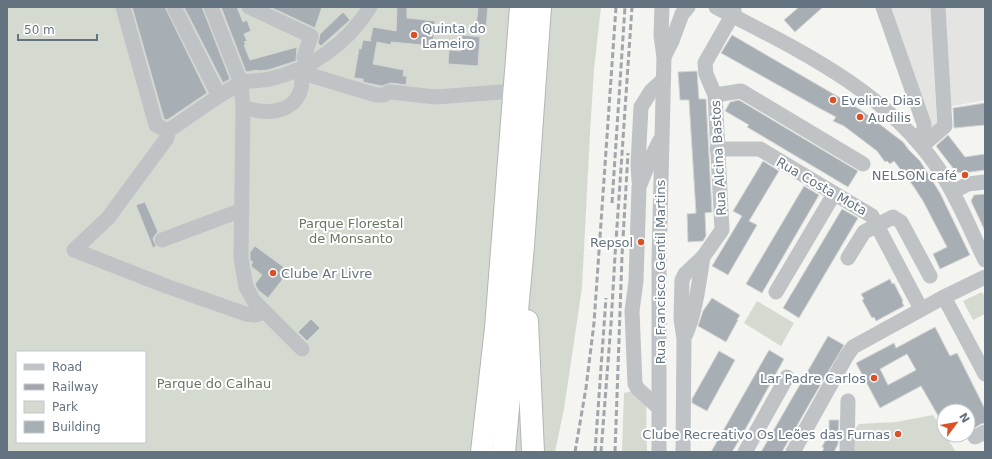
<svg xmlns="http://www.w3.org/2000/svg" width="992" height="459" font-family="'DejaVu Sans',sans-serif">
	<rect width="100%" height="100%" fill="#f4f4f0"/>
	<polygon fill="#e4e5e3" points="887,7 985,7 985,100 948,107 952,129 934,142"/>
	<g fill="#d5dad1" fill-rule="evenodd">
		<path d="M7,7H601L594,69L590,133L582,288L564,409L555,452H7ZM17,352H145V442H17Z"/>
		<polygon points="982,292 985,297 985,314 973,320 963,301"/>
		<polygon points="757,301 794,323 781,346 744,323"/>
		<polygon points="631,391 646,399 647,452 622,452 624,393"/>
		<polygon points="933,415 944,433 944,435 945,435 956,452 853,452 852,433 859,424 896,422"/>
	</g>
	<g fill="#a8afb4" stroke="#d5d5d3" fill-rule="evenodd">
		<polygon points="132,7 165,7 207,93 167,120 164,119"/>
		<polygon points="184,7 202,7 230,79 223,83"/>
		<polygon points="221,7 237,7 243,22 247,20 251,31 244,34 247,41 244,42 246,44 244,45 250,60 297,47 296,61 268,70 257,71 257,70 246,72"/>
		<polygon points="270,7 322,7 315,28"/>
		<polygon points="397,7 407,7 407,18 435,21 433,46 391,42 391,45 377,42 373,64 404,70 403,76 407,76 406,85 391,83 382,86 367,83 363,82 363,79 354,78 359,48 361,49 363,40 371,41 370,41 373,27 396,31"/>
		<polygon points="478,7 488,7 486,28 476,27"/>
		<polygon points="799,7 823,7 795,32 784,20"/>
		<polygon points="343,12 350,20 321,46 318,43 320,34"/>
		<polygon points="462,35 480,37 478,66 448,64 449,50 461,51"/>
		<polygon points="732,35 861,110 903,142 909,150 920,161 940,193 970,255 940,269 933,254 947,247 923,201 914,187 894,161 890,164 887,161 885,162 877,151 844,126 833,121 836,117 819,108 721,53"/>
		<polygon points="697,71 699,99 706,99 712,212 705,213 706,236 703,241 688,242 687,214 696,213 689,100 680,100 678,72"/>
		<polygon points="739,100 858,171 848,187 747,127 749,125 725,111 730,102"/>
		<polygon points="985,103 985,125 954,128 953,108"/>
		<polygon points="948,135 965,157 985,154 985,170 963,173 956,172 936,146"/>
		<polygon points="763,161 779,171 749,221 757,225 728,275 712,266 742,216 733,211"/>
		<polygon points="804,186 819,195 762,293 746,284"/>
		<polygon points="985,194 985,231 971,201 974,195"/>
		<polygon points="145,202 158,232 155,235 153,239 156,246 153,248 136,205"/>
		<polygon points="842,209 858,218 799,318 783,308"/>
		<polygon points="255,246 289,271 268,298 258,290 255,284 262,275 252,267 251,265 253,262 250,260 250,252"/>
		<polygon points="890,279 892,284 894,283 903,301 902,302 904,306 876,321 874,317 872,318 862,300 864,299 861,294"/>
		<polygon points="712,298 740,315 737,320 738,320 726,342 698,326 703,311"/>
		<polygon points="311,319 320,328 307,341 298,332"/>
		<path d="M935,327L950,356L957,353L985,409V423L981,424L968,432V411H944V426L921,386L880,408L856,363L894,343L896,348ZM907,354L916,370L888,385L880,369Z"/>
		<polygon points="828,336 844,345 811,401 782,452 761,452"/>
		<polygon points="769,350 784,359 741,437 732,452 711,452"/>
		<polygon points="719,351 735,360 707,411 692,403 692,399"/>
		<polygon points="829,420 839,420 838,444 834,452 822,452 824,448 822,447 829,433"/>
	</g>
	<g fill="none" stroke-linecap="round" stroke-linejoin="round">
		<defs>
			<g id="highway">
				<polyline points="527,321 533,452"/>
				<polyline points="482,452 496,328 521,7"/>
				<polyline points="504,452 523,246 540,7"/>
			</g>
		</defs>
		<use href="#highway" stroke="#b2b5b8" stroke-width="24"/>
		<g stroke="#bfc3c6" stroke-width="15">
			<polyline points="123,7 156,125 168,131"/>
			<polyline points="174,7 219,96"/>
			<polyline points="211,7 241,83 243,107 241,258 246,287 254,301 302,349"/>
			<polyline points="249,7 311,36 304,57 308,65"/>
			<polyline points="662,7 661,36 664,57"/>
			<path d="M716,7C798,50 883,88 938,168C957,196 970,229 985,260"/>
			<polyline points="883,7 924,124 924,131 915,139"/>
			<polyline points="305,66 307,71 313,76 376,95 383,95 390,92 436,97 501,92"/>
			<polyline points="715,95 741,91 863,164"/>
			<path d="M243,107C275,118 308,109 301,69"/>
			<polyline points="168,131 167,138 108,218 74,250 166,286 246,314 255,315 265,312"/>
			<path d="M168,131C187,118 205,105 224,93C229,90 235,86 240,83C249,80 261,81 270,79C310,70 349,42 370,7"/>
			<polyline points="922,146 945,126 938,7"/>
			<polyline points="717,149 760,149 872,216 921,309"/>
			<polyline points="639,181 638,164 641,107 651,91 663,80"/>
			<polyline points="953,192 968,184 985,182"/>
			<polyline points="162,240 242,210"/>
			<polyline points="848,258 864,232 893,217 901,222 930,276"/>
			<polyline points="776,292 834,194"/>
			<polyline points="944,297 985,374"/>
			<path d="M686,334C696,310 699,282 703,257"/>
			<polyline points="659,408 638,389 635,384 632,311 636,281 639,187 650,160 660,140"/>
			<polyline points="975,437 985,432"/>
			<polyline points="659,452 659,261 664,57 672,41 682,14 688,7"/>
			<polyline points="683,452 684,339 681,319 682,280 685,274 703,257 722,230 715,95 706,74 705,63 734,12 734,7"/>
			<polyline points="745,452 787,377"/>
			<polyline points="793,452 846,357 853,347 944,297 985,277"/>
			<polyline points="847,452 848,401"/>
		</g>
		<use href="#highway" stroke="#fff" stroke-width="22"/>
		<g stroke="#a0a6ab" stroke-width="3" stroke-dasharray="6 3" stroke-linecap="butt">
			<polyline points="612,203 625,7"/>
			<polyline points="575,452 586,388 594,323 616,7"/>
			<polyline points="595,452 606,298"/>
			<polyline points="601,452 611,324 615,256 632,7"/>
			<polyline points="615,452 622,256 628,153"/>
		</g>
	</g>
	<g fill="#dc5027" stroke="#fff" stroke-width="1.5">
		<circle cx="414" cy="35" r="4"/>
		<circle cx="833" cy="100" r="4"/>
		<circle cx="860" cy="117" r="4"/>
		<circle cx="965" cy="175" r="4"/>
		<circle cx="641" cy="242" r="4"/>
		<circle cx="273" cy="273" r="4"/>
		<circle cx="874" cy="378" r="4"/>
		<circle cx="898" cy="434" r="4"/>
	</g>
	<g text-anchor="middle" stroke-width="4" stroke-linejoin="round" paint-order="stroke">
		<g font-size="13" fill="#647380" stroke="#fff" text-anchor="start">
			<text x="422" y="33">Quinta do<tspan x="422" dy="15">Lameiro</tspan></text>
			<text x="841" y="105">Eveline Dias</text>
			<text x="868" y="122">Audilis</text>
			<text x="957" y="180" text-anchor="end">NELSON café</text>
			<text x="633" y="247" text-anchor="end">Repsol</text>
			<text x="281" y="278">Clube Ar Livre</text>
			<text x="866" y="383" text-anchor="end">Lar Padre Carlos</text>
			<text x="890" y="439" text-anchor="end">Clube Recreativo Os Leões das Furnas</text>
		</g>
		<g font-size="13" fill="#647380" stroke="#fff">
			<text transform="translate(718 158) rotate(-93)" y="5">Rua Alcina Bastos</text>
			<text transform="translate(822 186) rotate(30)" y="5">Rua Costa Mota</text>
			<text transform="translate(660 272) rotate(-90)" y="5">Rua Francisco Gentil Martins</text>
		</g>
		<g font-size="13" fill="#677762" stroke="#fff">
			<text x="351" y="228">Parque Florestal<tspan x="351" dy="15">de Monsanto</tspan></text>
			<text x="214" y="388">Parque do Calhau</text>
		</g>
	</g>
	<rect width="992" height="459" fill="none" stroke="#647380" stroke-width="16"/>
	<rect x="16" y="351" width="130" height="92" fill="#ffffff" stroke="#c1c7cc"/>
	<rect x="24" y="364" width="20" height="6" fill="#bfc3c6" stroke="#c1c7cc"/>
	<text x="52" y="371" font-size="12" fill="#647380">Road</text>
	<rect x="24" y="384" width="20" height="6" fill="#a0a6ab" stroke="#c1c7cc"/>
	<text x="52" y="391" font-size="12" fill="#647380">Railway</text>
	<rect x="24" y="401" width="20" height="12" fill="#d5dad1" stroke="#c1c7cc"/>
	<text x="52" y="411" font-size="12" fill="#647380">Park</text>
	<rect x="24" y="421" width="20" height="12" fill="#a8afb4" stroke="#c1c7cc"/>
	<text x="52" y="431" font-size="12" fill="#647380">Building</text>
	<g transform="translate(956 423) rotate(58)"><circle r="19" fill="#ffffff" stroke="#c1c7cc"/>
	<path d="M0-3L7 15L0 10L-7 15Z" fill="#dc5027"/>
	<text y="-6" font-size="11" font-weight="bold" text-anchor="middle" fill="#647380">N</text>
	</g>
	<path d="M18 34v6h79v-6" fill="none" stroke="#647380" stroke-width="2"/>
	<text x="24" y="34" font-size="12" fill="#647380" stroke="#ffffff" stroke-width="3" paint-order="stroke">50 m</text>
</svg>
